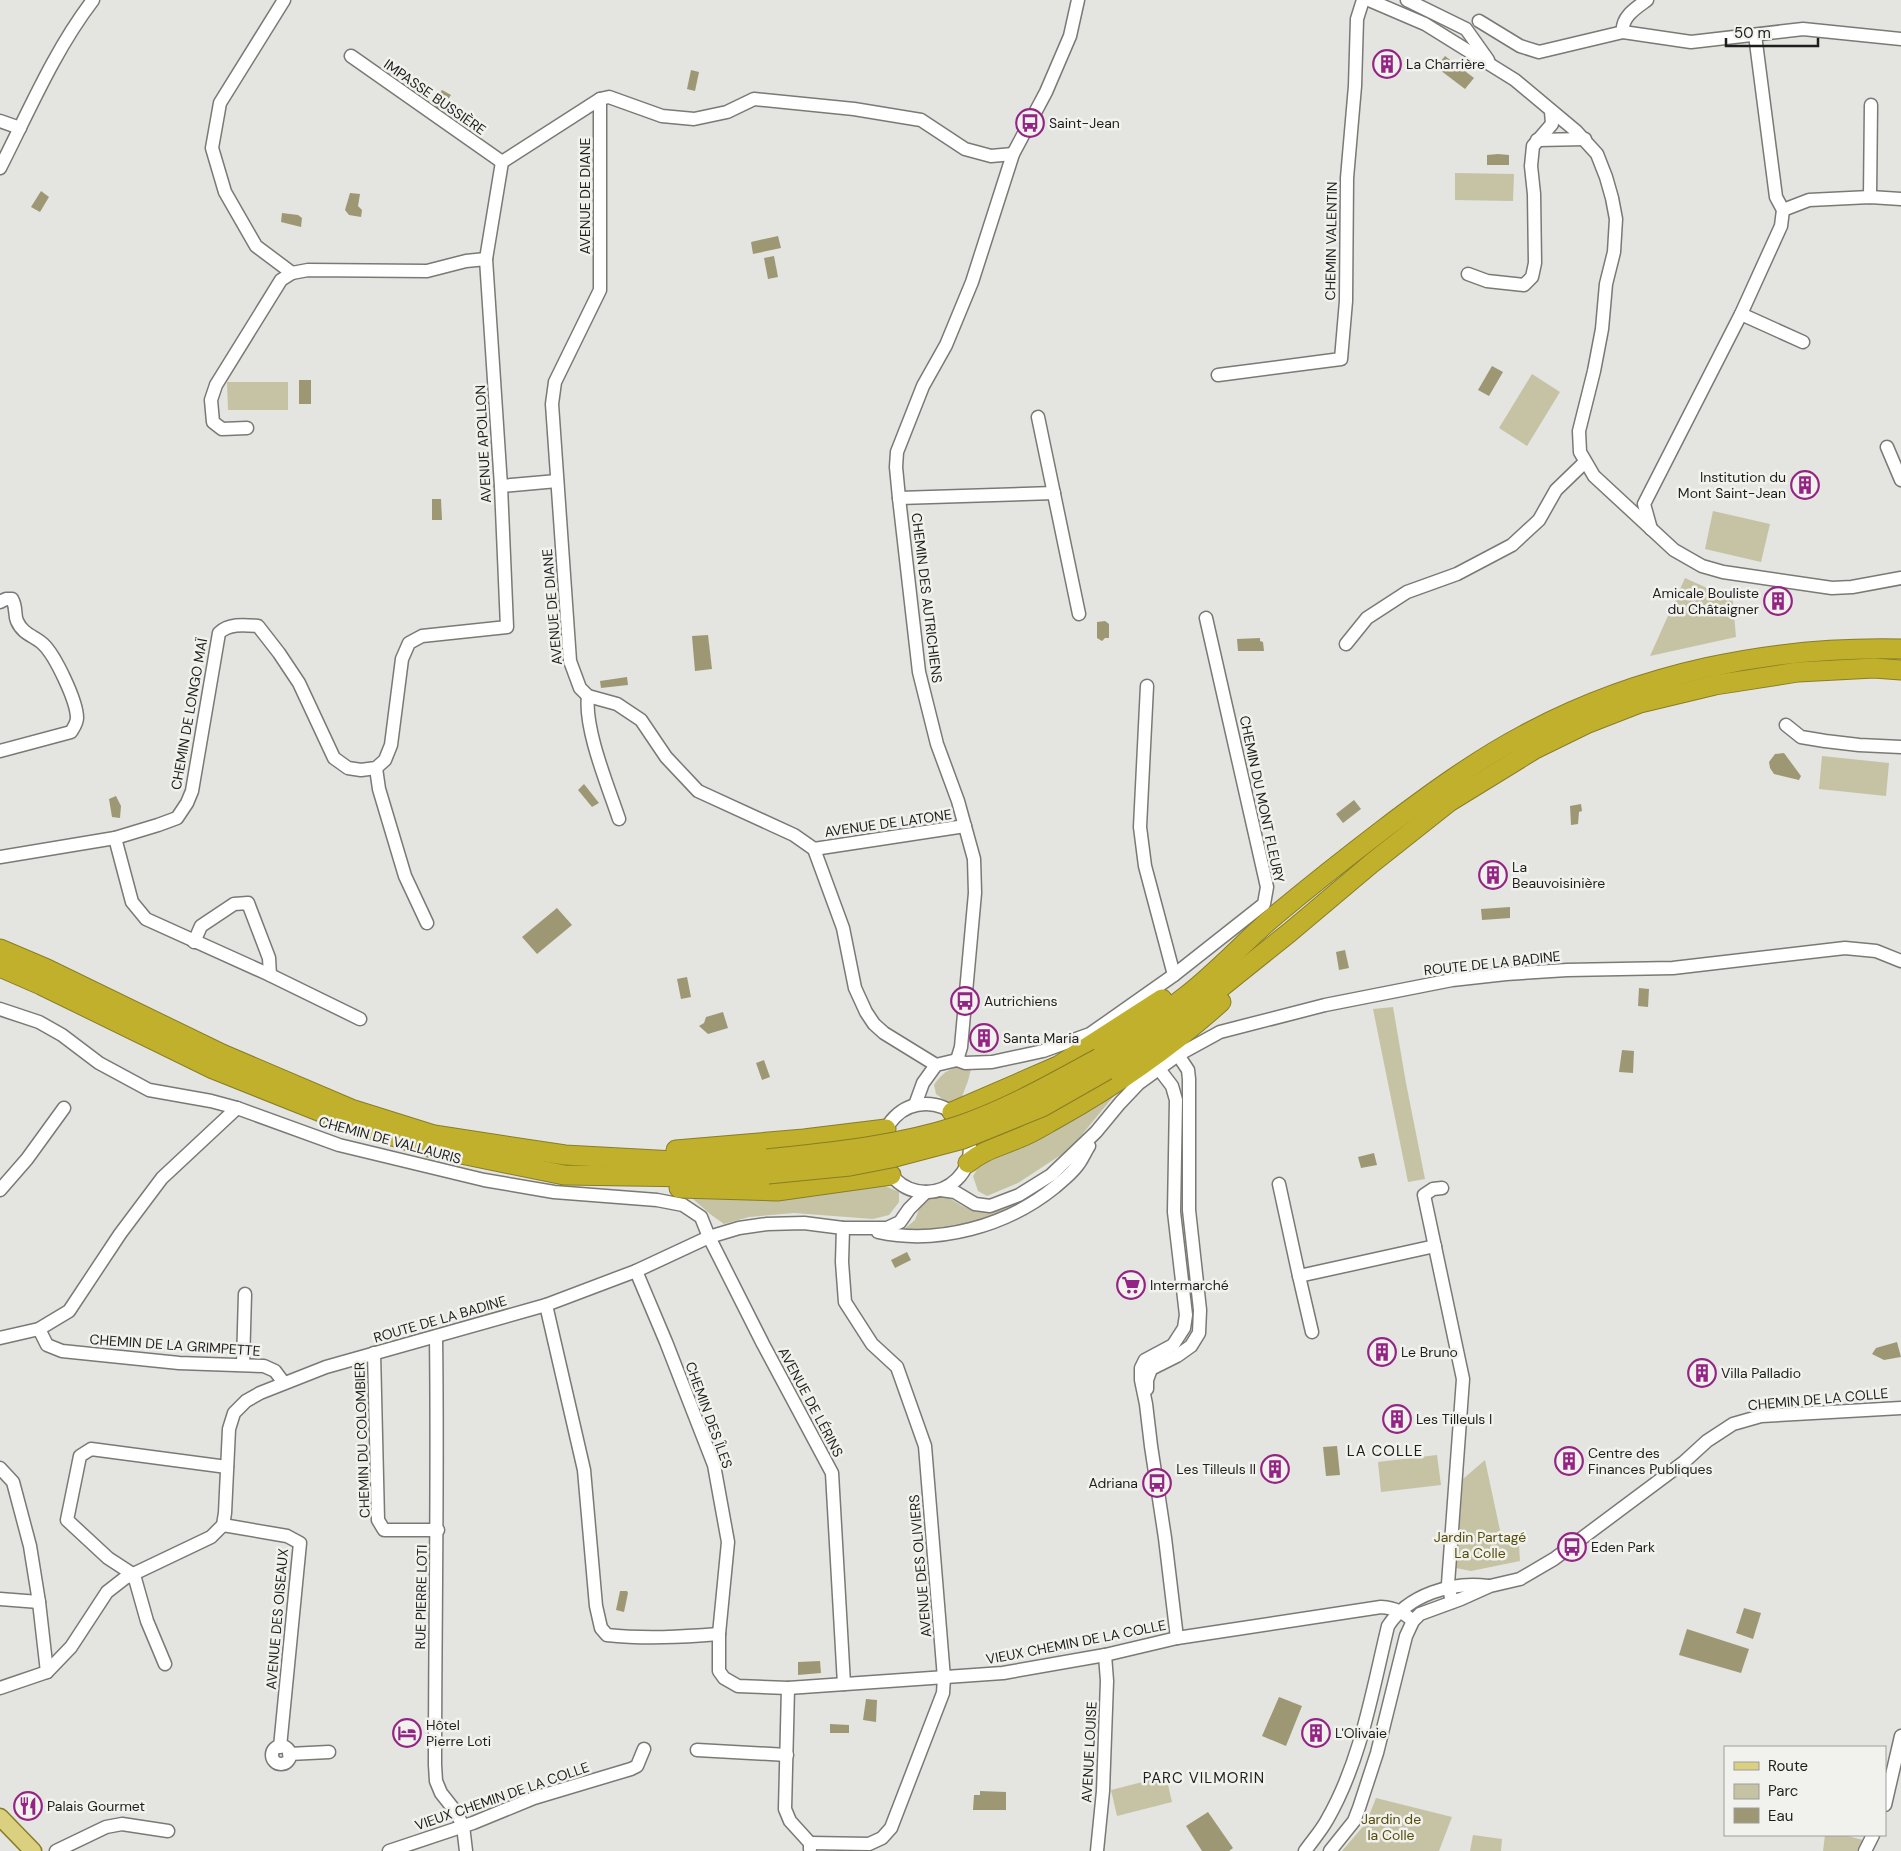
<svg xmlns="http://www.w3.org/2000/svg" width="1901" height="1851" font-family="'DM Sans',sans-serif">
	<rect width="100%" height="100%" fill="#e4e4e0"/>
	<g fill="#c6c3a5">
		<polygon points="1455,173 1514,174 1513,201 1455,200"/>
		<polygon points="1532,374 1560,392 1527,446 1499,428"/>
		<polygon points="227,382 288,382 288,410 228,410"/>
		<polygon points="1713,511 1770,524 1761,562 1705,549"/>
		<polygon points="1685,578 1707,588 1732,591 1736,637 1650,656"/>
		<polygon points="1822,756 1889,763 1886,796 1819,789"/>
		<polygon points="1393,1007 1406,1083 1425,1179 1408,1182 1373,1009"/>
		<path d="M972,1065L968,1081L960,1102H947L936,1094L934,1085C943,1070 955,1066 972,1065Z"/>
		<polygon points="1118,1091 1070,1149 1018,1183 987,1196 978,1191 973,1176 981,1163"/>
		<polygon points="883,1185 899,1192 899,1202 889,1215 873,1219 794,1213 749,1217 724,1224 710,1214 693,1199 771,1199"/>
		<path d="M943,1195C952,1199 959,1205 967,1208C988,1215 1005,1208 1024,1201C982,1226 951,1231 902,1231L915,1220L921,1204L928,1197Z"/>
		<polygon points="1437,1455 1441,1485 1381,1492 1378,1462"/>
		<polygon points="1485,1460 1501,1535 1519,1545 1520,1561 1471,1571 1456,1568 1463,1479"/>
		<polygon points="1166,1776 1172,1802 1117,1816 1111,1790"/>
		<polygon points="1376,1798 1452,1817 1439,1851 1342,1851 1366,1823"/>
		<polygon points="1473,1835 1502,1839 1501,1851 1470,1851"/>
		<polygon points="1825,1835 1844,1835 1863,1840 1857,1851 1823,1851"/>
	</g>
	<g fill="#9d9873">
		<polygon points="1445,56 1474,78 1465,89 1436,67"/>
		<polygon points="691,70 699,72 695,91 687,89"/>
		<polygon points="442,90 451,95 440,111 431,105"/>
		<polygon points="1498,154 1509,155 1509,165 1487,165 1487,155"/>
		<polygon points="41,191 49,197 40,212 31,207"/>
		<polygon points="350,193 360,194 358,206 362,210 361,217 349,215 345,210"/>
		<polygon points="282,213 298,215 302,218 301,227 281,222"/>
		<polygon points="778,236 781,248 753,254 751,242"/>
		<polygon points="774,256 778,277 768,279 764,258"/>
		<polygon points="1492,366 1503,372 1489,396 1478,390"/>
		<rect x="299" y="380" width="12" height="24"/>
		<polygon points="432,499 441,499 442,520 432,520"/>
		<polygon points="1105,621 1109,624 1109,638 1105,638 1102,641 1097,638 1097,622"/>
		<polygon points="708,635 712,669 695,671 692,636"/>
		<polygon points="1260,638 1260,641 1263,642 1264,651 1238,651 1237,639"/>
		<polygon points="627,677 628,685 601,688 600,681"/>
		<polygon points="1784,753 1801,776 1799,780 1774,774 1770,768 1769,762 1775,754"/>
		<polygon points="584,784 599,803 592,807 578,790"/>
		<polygon points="116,796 121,806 120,818 112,817 109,799"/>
		<polygon points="1354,800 1361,809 1343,823 1336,814"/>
		<polygon points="1581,804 1582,811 1579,812 1578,824 1571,825 1570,806"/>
		<polygon points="1510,907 1510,918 1482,920 1481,909"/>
		<polygon points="557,908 572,925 537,954 522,937"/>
		<polygon points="1345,950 1349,968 1339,970 1336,952"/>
		<polygon points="687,977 691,997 681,999 677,979"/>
		<polygon points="1639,988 1649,989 1648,1007 1638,1006"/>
		<polygon points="723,1012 728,1028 708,1034 699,1026 704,1023 706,1017"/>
		<polygon points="1622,1050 1634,1051 1633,1073 1619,1072"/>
		<polygon points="764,1060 770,1077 762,1080 756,1063"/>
		<polygon points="1374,1153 1377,1165 1361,1168 1358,1157"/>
		<polygon points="907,1252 911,1260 895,1268 891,1260"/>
		<polygon points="1897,1342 1901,1357 1884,1360 1872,1354 1876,1348"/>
		<polygon points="1337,1446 1340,1475 1326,1476 1323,1447"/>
		<polygon points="620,1591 627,1591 628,1593 624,1612 616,1610"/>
		<polygon points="1744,1608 1761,1613 1753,1639 1736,1633"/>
		<polygon points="1687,1629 1749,1649 1741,1673 1679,1655"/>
		<polygon points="820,1661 821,1673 798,1675 798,1662"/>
		<polygon points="1279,1697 1302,1706 1286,1746 1262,1736"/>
		<polygon points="866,1699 877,1700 876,1722 863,1720"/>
		<polygon points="830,1724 849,1725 849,1733 830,1733"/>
		<polygon points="980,1791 1006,1792 1006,1810 973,1810 974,1795 980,1795"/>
		<polygon points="1208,1812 1233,1848 1229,1851 1202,1851 1186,1826"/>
	</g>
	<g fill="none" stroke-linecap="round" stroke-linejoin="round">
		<defs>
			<g id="minor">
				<polyline points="284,0 220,103 212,148 225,192 256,246 292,273"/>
				<polyline points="1369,0 1425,24 1515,80 1576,131 1597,154 1606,177 1612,198 1616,219 1614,252 1606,284 1602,329 1594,371 1579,431 1580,452 1594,476 1674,550 1702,566 1723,572 1832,588 1852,587 1901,578"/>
				<polyline points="1407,0 1466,29 1488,60"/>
				<polyline points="1479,21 1520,46 1539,52 1623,32 1691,42 1803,29 1901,39"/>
				<path d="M1623,32C1621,17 1636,8 1647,0"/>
				<polyline points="351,56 502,162"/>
				<polyline points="600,99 600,290 555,382 552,404 570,661 580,688 588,696 617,704 641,720 666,757 698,791 794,835 814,849 843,928 855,988 866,1012 874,1024 884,1033 936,1065"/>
				<polyline points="0,121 20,128"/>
				<polyline points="1537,140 1585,139"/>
				<path d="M0,168C29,111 54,51 93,0"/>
				<polyline points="1870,197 1871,105"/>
				<polyline points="1783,210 1809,200 1870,197 1901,199"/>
				<polyline points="1468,274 1487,281 1524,285 1532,277 1535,263 1534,194 1531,166 1533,146 1552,124 1551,111"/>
				<polyline points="1741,314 1803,342"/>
				<polyline points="1218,375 1341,359 1346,301 1347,178 1355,86 1357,19 1363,0"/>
				<polyline points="1038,417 1079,614"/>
				<polyline points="247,428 222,429 213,422 211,400 216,385 281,280 292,273 308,270 427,271 466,261 486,259"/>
				<polyline points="1887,447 1901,480"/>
				<polyline points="501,486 557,481"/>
				<polyline points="899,498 1054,493"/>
				<polyline points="1651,529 1644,504 1741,314 1781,226 1783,210 1776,197 1755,35"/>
				<path d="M0,602L6,599H12C17,608 14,614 17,621C23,635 35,636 43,644C55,655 77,701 77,718C77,723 74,727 71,732L0,751"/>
				<polyline points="1346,644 1367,618 1407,592 1457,574 1512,545 1539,520 1556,490 1585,462"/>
				<polyline points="1147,686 1140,827 1145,866 1174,975"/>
				<path d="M588,696C584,729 608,786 619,819"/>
				<polyline points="1786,725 1801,737 1825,741 1859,745 1901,747"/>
				<polyline points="376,768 379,789 405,876 427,923"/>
				<polyline points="115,838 132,902 146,919 270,975 360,1019"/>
				<polyline points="814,849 965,826"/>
				<path d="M0,857L115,838L158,825L177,818L187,803L192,791L219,633C229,623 245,625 258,626L279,653L299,683L334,758L348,768L361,770L376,768L385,760L391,745L402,659L409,643L422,636L507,627L501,486L486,259L502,162L600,99L609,97L662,116L694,119L727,112L754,99L854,109L921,120L965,149L991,156L1013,154"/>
				<polyline points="194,942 201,926 234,904 248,903 269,958 270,975"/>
				<polyline points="0,1009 39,1022 62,1035 99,1063 149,1090 211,1101 237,1108"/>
				<polyline points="957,1060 961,1047 975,893 974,859 958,801 937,744 919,672 899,498 896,467 897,452 923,386 946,345 972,282 1013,154 1046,92 1070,36 1078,0"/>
				<polyline points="1159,1069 1172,1086 1176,1100 1174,1212 1186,1315 1184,1328 1173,1345 1145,1360 1141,1368 1141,1380 1146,1404 1151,1446 1165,1538 1177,1638"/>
				<circle cx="926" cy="1148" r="44"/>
				<polyline points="915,1105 923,1083 936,1065 957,1060 965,1063 992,1062 1043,1051 1090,1034 1174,975 1264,904 1267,887 1206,618"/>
				<polyline points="1279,1184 1299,1276 1435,1246"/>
				<polyline points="1442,1188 1433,1189 1424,1195 1463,1379 1448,1584 1452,1602"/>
				<polyline points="0,1190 27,1159 64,1108"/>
				<polyline points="941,1190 955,1192 975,1204 990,1206 1019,1195 1051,1175 1096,1132 1120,1103 1138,1084 1178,1055 1220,1032 1325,1005 1452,980 1506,974 1567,970 1673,968 1845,948 1876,951 1901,961"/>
				<path d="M878,1232C938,1245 1007,1226 1055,1187C1062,1181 1071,1174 1077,1166C1082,1160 1085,1152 1089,1146"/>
				<path d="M636,1271L666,1342L714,1465L728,1542L719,1634V1671L724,1678L738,1686L788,1688L1003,1673L1105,1655L1177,1638L1381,1607C1395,1608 1403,1612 1413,1621"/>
				<polyline points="1299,1276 1312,1332"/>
				<path d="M546,1305L584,1470L596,1606L601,1628L607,1635C645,1639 681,1637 719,1634"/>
				<polyline points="39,1329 47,1345 62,1351 179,1363 264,1366 275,1371 284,1383"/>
				<path d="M436,1337C438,1479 435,1622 435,1765L436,1781L441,1793L456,1812L463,1826L466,1851"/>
				<polyline points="0,1338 39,1329 69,1311 120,1234 162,1178 237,1108 339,1145 484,1180 554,1192 657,1200 683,1205 701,1217 709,1237 763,1344 832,1473 844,1684"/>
				<polyline points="374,1353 378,1520 384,1530 438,1530"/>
				<polyline points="243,1364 245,1294"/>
				<polyline points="1147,1389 1147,1380 1151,1369 1177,1356 1191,1346 1199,1333 1200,1310 1189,1210 1189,1079 1188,1070 1178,1055"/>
				<polyline points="0,1468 13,1482 30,1546 39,1602 47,1672"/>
				<polyline points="223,1525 287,1536 300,1543 280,1747"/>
				<polyline points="0,1599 39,1602"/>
				<polyline points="165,1664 147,1621 134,1575 108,1558 67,1520 80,1456 91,1449 227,1467"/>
				<polyline points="0,1688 47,1672 71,1647 107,1592 125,1578 211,1537 223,1525 225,1513 229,1429 234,1413 246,1401 260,1393 326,1367 546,1305 636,1271 709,1237 739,1228 767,1224 804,1223 843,1228 887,1228 900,1222 909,1209 926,1192"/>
				<polyline points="788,1688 785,1809 790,1821 810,1843 810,1849"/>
				<circle cx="281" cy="1755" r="9"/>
				<polyline points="697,1750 787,1755"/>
				<polyline points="289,1754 329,1752"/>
				<polyline points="1885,1805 1901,1736"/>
				<polyline points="810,1843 869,1844 882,1838 891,1828 943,1693 944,1678 925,1446 897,1367 872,1344 845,1302 842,1262 843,1228"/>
				<polyline points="56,1851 106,1827 122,1824 168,1831"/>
				<polyline points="389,1851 473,1823 534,1798 631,1769 637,1766 644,1749"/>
				<polyline points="1097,1851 1103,1791 1107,1681 1105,1655"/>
				<path d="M1305,1851C1312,1841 1321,1831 1327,1820C1361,1761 1372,1692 1388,1626C1408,1595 1452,1581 1488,1586"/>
				<polyline points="1330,1851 1354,1821 1359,1808 1377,1753 1406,1636 1413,1621 1420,1614 1461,1599 1490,1586 1520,1579 1554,1559 1684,1462 1707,1441 1733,1424 1761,1416 1901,1408"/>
				<polyline points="1865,1851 1873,1835"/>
			</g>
			<polyline id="major" points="0,1817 33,1851"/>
			<g id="highway">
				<polyline points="0,949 47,969 222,1054 351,1109 434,1135 565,1155 693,1162 767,1159"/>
				<polyline points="0,967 41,985 213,1069 346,1122 432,1148 564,1175 692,1177 768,1174"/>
				<path d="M1099,1058C1128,1038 1158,1018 1186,996C1217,972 1243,943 1272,918C1309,887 1347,857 1385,828C1430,794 1475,761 1524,735C1639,673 1771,646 1901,649"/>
				<polyline points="1107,1070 1199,1005 1290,932 1372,863 1449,802 1535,749 1586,724 1640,703 1715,685 1798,672 1874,668 1901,670"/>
				<polyline points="952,1112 1058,1066 1162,999"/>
				<polyline points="676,1150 804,1139 886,1129"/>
				<path d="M968,1163C985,1149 999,1147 1019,1138C1033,1133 1046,1124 1059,1117C1116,1085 1172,1046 1221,1002"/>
				<polyline points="679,1188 777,1191 891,1175"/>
			</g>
		</defs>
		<use href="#minor" stroke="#7a7976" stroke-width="15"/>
		<use href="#major" stroke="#887d27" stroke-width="19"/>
		<use href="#highway" stroke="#887d27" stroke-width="21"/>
		<use href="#minor" stroke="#fff" stroke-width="12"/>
		<use href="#major" stroke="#dad080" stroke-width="16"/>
		<use href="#highway" stroke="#c1b02c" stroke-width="19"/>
		<defs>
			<g id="highway-bridge">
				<path d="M767,1159C831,1152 896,1146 958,1126C1008,1109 1053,1083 1099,1058"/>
				<polyline points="768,1174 850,1166 891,1158 963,1139 1042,1107 1107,1070"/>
			</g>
		</defs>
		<use href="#highway-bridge" stroke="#887d27" stroke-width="21" stroke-linecap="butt"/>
		<use href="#highway-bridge" stroke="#c1b02c" stroke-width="19"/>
	</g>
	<defs>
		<symbol id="building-ring" viewBox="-11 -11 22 22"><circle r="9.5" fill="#f1f1ed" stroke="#942484" stroke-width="1.5"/><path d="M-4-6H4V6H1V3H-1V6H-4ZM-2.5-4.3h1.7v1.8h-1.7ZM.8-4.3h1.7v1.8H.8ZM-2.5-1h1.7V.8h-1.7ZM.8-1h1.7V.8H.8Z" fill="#942484"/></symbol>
		<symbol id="bus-ring" viewBox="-11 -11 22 22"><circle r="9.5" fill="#f1f1ed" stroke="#942484" stroke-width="1.5"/><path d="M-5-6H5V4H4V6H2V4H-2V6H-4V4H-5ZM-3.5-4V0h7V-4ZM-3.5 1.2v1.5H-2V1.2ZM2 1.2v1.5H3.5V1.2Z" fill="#942484"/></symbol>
		<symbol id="supermarket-ring" viewBox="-11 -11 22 22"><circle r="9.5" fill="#f1f1ed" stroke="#942484" stroke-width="1.5"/><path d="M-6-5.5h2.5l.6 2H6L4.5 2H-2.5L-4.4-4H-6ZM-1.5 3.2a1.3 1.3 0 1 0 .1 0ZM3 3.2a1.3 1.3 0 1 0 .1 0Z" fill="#942484"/></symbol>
		<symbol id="hotel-ring" viewBox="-11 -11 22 22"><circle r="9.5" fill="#f1f1ed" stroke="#942484" stroke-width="1.5"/><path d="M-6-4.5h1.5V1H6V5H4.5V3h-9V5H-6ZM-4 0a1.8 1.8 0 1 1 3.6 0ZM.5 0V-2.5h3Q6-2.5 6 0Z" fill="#942484"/></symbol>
		<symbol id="restaurant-ring" viewBox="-11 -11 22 22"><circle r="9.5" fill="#f1f1ed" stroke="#942484" stroke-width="1.5"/><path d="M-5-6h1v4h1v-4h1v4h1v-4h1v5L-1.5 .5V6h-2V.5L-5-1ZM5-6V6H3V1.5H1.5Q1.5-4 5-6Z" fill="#942484"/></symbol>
	</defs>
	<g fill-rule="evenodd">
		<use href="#building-ring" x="1371" y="48" width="32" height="32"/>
		<use href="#bus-ring" x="1014" y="107" width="32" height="32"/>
		<use href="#building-ring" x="1789" y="469" width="32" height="32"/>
		<use href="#building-ring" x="1762" y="585" width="32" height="32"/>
		<use href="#building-ring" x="1477" y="859" width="32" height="32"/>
		<use href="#bus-ring" x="949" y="985" width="32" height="32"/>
		<use href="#building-ring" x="968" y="1022" width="32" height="32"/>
		<use href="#supermarket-ring" x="1115" y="1269" width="32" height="32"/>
		<use href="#building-ring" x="1366" y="1336" width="32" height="32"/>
		<use href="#building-ring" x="1686" y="1357" width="32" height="32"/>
		<use href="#building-ring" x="1381" y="1403" width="32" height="32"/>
		<use href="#building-ring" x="1553" y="1445" width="32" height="32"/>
		<use href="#building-ring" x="1259" y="1453" width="32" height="32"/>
		<use href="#bus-ring" x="1141" y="1467" width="32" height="32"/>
		<use href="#bus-ring" x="1556" y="1531" width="32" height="32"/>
		<use href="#hotel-ring" x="391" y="1717" width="32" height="32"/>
		<use href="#building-ring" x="1300" y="1717" width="32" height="32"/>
		<use href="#restaurant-ring" x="12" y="1790" width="32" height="32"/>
	</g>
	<g text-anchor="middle" stroke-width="5" stroke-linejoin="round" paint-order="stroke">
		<g font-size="14" fill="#1f1e1d" stroke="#f1f1ed" text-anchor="start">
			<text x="1406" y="69">La Charrière</text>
			<text x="1049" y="128">Saint-Jean</text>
			<text x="1786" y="482" text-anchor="end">Institution du<tspan x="1786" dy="16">Mont Saint-Jean</tspan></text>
			<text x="1759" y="598" text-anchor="end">Amicale Bouliste<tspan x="1759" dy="16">du Châtaigner</tspan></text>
			<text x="1512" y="872">La<tspan x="1512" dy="16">Beauvoisinière</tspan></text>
			<text x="984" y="1006">Autrichiens</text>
			<text x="1003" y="1043">Santa Maria</text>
			<text x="1150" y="1290">Intermarché</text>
			<text x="1401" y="1357">Le Bruno</text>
			<text x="1721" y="1378">Villa Palladio</text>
			<text x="1416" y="1424">Les Tilleuls I</text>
			<text x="1588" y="1458">Centre des<tspan x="1588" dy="16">Finances Publiques</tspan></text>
			<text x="1256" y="1474" text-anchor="end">Les Tilleuls II</text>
			<text x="1138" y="1488" text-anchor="end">Adriana</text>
			<text x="1591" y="1552">Eden Park</text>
			<text x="426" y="1730">Hôtel<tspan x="426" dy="16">Pierre Loti</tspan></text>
			<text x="1335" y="1738">L'Olivaie</text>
			<text x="47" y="1811">Palais Gourmet</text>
		</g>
		<g font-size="14" fill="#1f1e1d" stroke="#f1f1ed">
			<text transform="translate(435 97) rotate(35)" y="5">IMPASSE BUSSIÈRE</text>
			<text transform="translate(585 196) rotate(-90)" y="5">AVENUE DE DIANE</text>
			<text transform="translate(1331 241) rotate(-89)" y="5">CHEMIN VALENTIN</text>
			<text transform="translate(483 444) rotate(-93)" y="5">AVENUE APOLLON</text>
			<text transform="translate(927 598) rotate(83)" y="5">CHEMIN DES AUTRICHIENS</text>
			<text transform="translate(552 607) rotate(-95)" y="5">AVENUE DE DIANE</text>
			<text transform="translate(189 714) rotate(-80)" y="5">CHEMIN DE LONGO MAÏ</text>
			<text transform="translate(1262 799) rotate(78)" y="5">CHEMIN DU MONT FLEURY</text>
			<text transform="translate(888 823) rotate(-8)" y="5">AVENUE DE LATONE</text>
			<text transform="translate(1492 963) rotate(-6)" y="5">ROUTE DE LA BADINE</text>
			<text transform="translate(390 1140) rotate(15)" y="5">CHEMIN DE VALLAURIS</text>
			<text transform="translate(440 1319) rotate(-16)" y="5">ROUTE DE LA BADINE</text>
			<text transform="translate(175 1345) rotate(4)" y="5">CHEMIN DE LA GRIMPETTE</text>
			<text transform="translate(1818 1399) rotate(-5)" y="5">CHEMIN DE LA COLLE</text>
			<text transform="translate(811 1402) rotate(62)" y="5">AVENUE DE LÉRINS</text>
			<text transform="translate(709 1415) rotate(70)" y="5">CHEMIN DES ÎLES</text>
			<text transform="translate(362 1440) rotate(-92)" y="5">CHEMIN DU COLOMBIER</text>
			<text transform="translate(920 1566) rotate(-95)" y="5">AVENUE DES OLIVIERS</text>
			<text transform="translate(421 1597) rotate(-89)" y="5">RUE PIERRE LOTI</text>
			<text transform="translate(277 1619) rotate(-85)" y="5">AVENUE DES OISEAUX</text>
			<text transform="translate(1076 1642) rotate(-11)" y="5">VIEUX CHEMIN DE LA COLLE</text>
			<text transform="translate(1089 1752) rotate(-87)" y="5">AVENUE LOUISE</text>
			<text transform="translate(502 1796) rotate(-19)" y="5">VIEUX CHEMIN DE LA COLLE</text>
		</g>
		<g font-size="14" fill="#564d0a" stroke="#f1f1ed">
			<text x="1480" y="1542">Jardin Partagé<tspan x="1480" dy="16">La Colle</tspan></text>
			<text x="1391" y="1824">Jardin de<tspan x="1391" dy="16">la Colle</tspan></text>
		</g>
		<g font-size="15" letter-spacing="1" fill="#1f1e1d" stroke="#f1f1ed">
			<text x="1385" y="1456">LA COLLE</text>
			<text x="1204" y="1783">PARC VILMORIN</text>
		</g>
	</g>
	<rect x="1724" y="1746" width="162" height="90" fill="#f1f1ed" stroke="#9d9d9a"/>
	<rect x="1734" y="1762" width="25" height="8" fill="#dad080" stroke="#9d9d9a"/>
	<text x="1768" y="1771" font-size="15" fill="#1f1e1d">Route</text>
	<rect x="1734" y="1784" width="25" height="15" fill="#c6c3a5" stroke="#9d9d9a"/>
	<text x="1768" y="1796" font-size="15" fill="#1f1e1d">Parc</text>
	<rect x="1734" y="1808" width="25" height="15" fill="#9d9873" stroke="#9d9d9a"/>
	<text x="1768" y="1821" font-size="15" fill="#1f1e1d">Eau</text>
	<path d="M1726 38v8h92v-8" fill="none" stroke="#1f1e1d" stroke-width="2.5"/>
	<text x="1734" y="38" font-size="15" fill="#1f1e1d" stroke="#f1f1ed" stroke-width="4" paint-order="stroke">50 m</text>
</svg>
